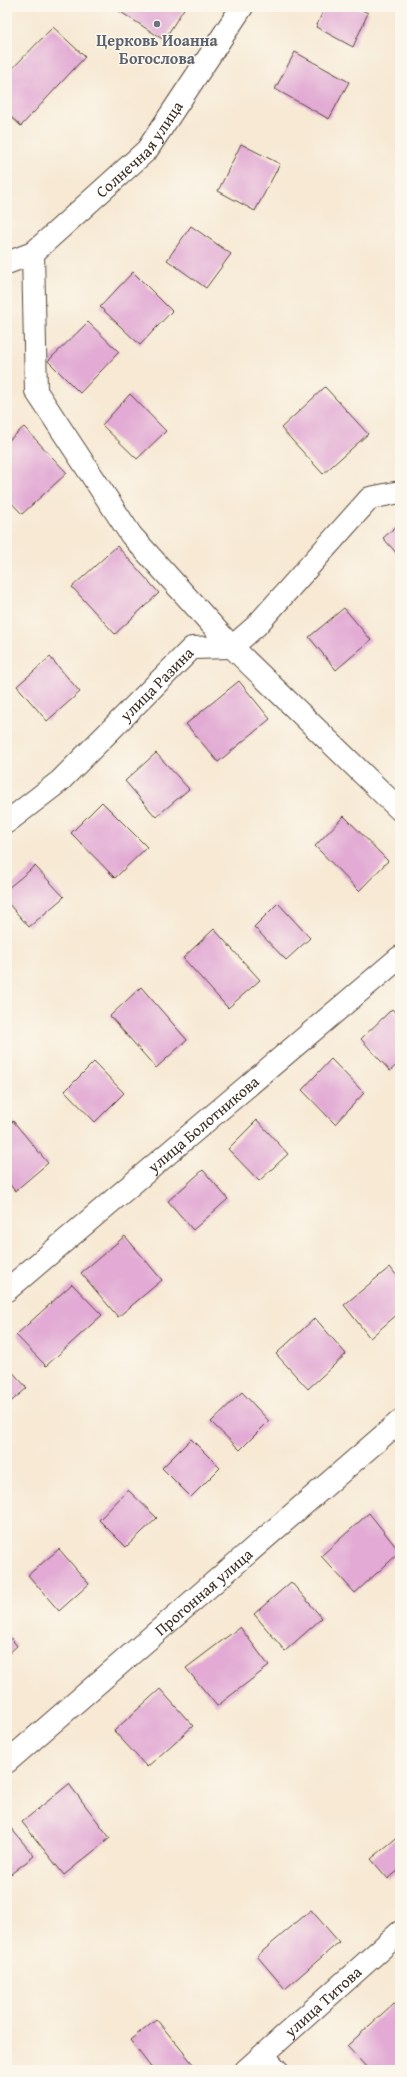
<svg xmlns="http://www.w3.org/2000/svg" width="407" height="2077" font-family="'Gentium Book Plus',serif">
	<rect width="100%" height="100%" fill="#fbf7ec"/>
	<filter id="ink" filterUnits="userSpaceOnUse"><feTurbulence type="fractalNoise" baseFrequency=".025" numOctaves="2"/><feDisplacementMap in="SourceGraphic" scale="8" xChannelSelector="R" yChannelSelector="G"/><feConvolveMatrix kernelMatrix="1 2 1 2 8 2 1 2 1" color-interpolation-filters="sRGB"/></filter>
	<filter id="wash" filterUnits="userSpaceOnUse"><feTurbulence type="fractalNoise" baseFrequency=".012" numOctaves="4" result="noise"/><feDisplacementMap in="SourceGraphic" scale="16" xChannelSelector="R" yChannelSelector="G"/><feGaussianBlur stdDeviation="0.9" result="paint"/><feColorMatrix in="noise" values="0 0 0 0 0 0 0 0 0 0 0 0 0 0 0 0 0 1.4 0 .05"/><feComposite in="paint" operator="in"/></filter>
	<g filter="url(#wash)">
		<rect width="100%" height="100%" fill="#f7e9d4"/>
		<g id="blocks">
			<g fill="#e2aad4">
				<polygon points="113,7 185,7 164,40"/>
				<polygon points="325,7 356,7 368,13 353,47 316,27"/>
				<polygon points="53,27 85,57 21,126 7,113 7,74"/>
				<polygon points="295,52 349,82 329,119 275,89"/>
				<polygon points="241,144 280,164 255,211 218,191"/>
				<polygon points="191,226 231,254 206,288 167,260"/>
				<polygon points="133,272 172,311 140,345 100,307"/>
				<polygon points="88,322 119,352 80,393 48,361"/>
				<polygon points="325,387 368,434 323,474 281,428"/>
				<polygon points="130,394 166,431 137,459 102,425"/>
				<polygon points="24,427 67,473 22,514 7,498 7,442"/>
				<polygon points="400,523 400,557 383,538"/>
				<polygon points="117,546 159,593 115,634 72,587"/>
				<polygon points="344,608 371,640 336,670 309,637"/>
				<polygon points="50,657 80,692 47,721 17,686"/>
				<polygon points="239,681 270,719 218,762 186,724"/>
				<polygon points="156,753 189,789 156,817 125,781"/>
				<polygon points="102,802 147,847 115,878 71,833"/>
				<polygon points="344,816 388,861 359,891 315,846"/>
				<polygon points="35,866 64,897 29,927 7,902 7,889"/>
				<polygon points="278,903 310,938 286,960 254,927"/>
				<polygon points="214,929 260,980 228,1008 183,958"/>
				<polygon points="141,987 187,1040 156,1068 110,1016"/>
				<polygon points="392,1009 400,1018 400,1062 390,1071 361,1039"/>
				<polygon points="331,1059 364,1093 335,1124 302,1090"/>
				<polygon points="94,1062 124,1093 95,1122 65,1091"/>
				<polygon points="257,1120 288,1154 259,1181 228,1149"/>
				<polygon points="13,1121 48,1163 15,1191 7,1181 7,1126"/>
				<polygon points="203,1170 228,1199 193,1230 168,1201"/>
				<polygon points="125,1236 162,1280 118,1317 81,1273"/>
				<polygon points="390,1267 400,1280 400,1312 370,1338 344,1305"/>
				<polygon points="72,1284 102,1315 46,1366 16,1335"/>
				<polygon points="315,1318 346,1354 308,1389 276,1354"/>
				<polygon points="7,1366 27,1388 7,1405"/>
				<polygon points="242,1392 269,1421 240,1450 211,1422"/>
				<polygon points="191,1439 220,1468 191,1497 162,1468"/>
				<polygon points="128,1490 157,1518 126,1547 99,1520"/>
				<polygon points="369,1513 400,1552 355,1593 321,1556"/>
				<polygon points="59,1549 89,1584 59,1611 28,1575"/>
				<polygon points="291,1582 322,1618 285,1651 254,1614"/>
				<polygon points="240,1627 269,1666 217,1706 186,1668"/>
				<polygon points="7,1633 17,1646 7,1655"/>
				<polygon points="160,1689 193,1726 147,1767 114,1731"/>
				<polygon points="69,1784 110,1838 64,1875 22,1822"/>
				<polygon points="10,1827 34,1856 7,1877 7,1829"/>
				<polygon points="400,1835 400,1869 388,1879 371,1859"/>
				<polygon points="311,1910 339,1942 285,1989 257,1956"/>
				<polygon points="394,2003 400,2010 400,2061 391,2070 369,2070 347,2046"/>
				<polygon points="156,2019 193,2064 185,2070 153,2070 130,2040"/>
			</g>
		</g>
	</g>
	<g filter="url(#ink)">
		<use href="#blocks" fill-opacity="0" stroke="#574739" stroke-width="1"/>
		<g fill="none" stroke-linecap="round" stroke-linejoin="round">
			<defs>
				<polyline id="lane" points="265,2053 281,2070"/>
				<g id="street">
					<polyline points="33,253 36,391 131,535 232,647 400,810"/>
					<path id="s1" d="M7,263L33,253L147,150L242,7"/>
					<path id="s2" d="M7,822L60,781L192,648L232,647L256,626L370,498L400,492"/>
					<path id="s3" d="M7,1290L400,957"/>
					<path id="s4" d="M7,1762L400,1421"/>
					<path id="s5" d="M246,2070L400,1932"/>
				</g>
			</defs>
			<use href="#lane" stroke="#574739" stroke-width="18"/>
			<use href="#street" stroke="#574739" stroke-width="24"/>
			<use href="#lane" stroke="#fff" stroke-width="16"/>
			<use href="#street" stroke="#fff" stroke-width="22"/>
		</g>
	</g>
	<circle fill="#6b7280" stroke="#fbf7ec" stroke-width="1.5" cx="157" cy="24" r="4"/>
	<g text-anchor="middle" stroke-width="3" stroke-linejoin="round" paint-order="stroke">
		<g font-size="16" font-weight="bold" fill="#5b616d" stroke="#fbf7ec">
			<text x="157" y="46">Церковь Иоанна<tspan x="157" dy="18">Богослова</tspan></text>
		</g>
		<g font-size="16" fill="#3b2a1e" stroke="#fbf7ec">
			<text dy="6" stroke="none"><textPath href="#s1" startOffset="177">Солнечная улица</textPath></text>
			<text dy="6" stroke="none"><textPath href="#s2" startOffset="204">улица Разина</textPath></text>
			<text dy="6" stroke="none"><textPath href="#s3" startOffset="257">улица Болотникова</textPath></text>
			<text dy="6" stroke="none"><textPath href="#s4" startOffset="260">Прогонная улица</textPath></text>
			<text dy="6" stroke="none"><textPath href="#s5" startOffset="103">улица Титова</textPath></text>
		</g>
	</g>
	<rect width="407" height="2077" fill="none" stroke="#fbf7ec" stroke-width="24"/>
</svg>
